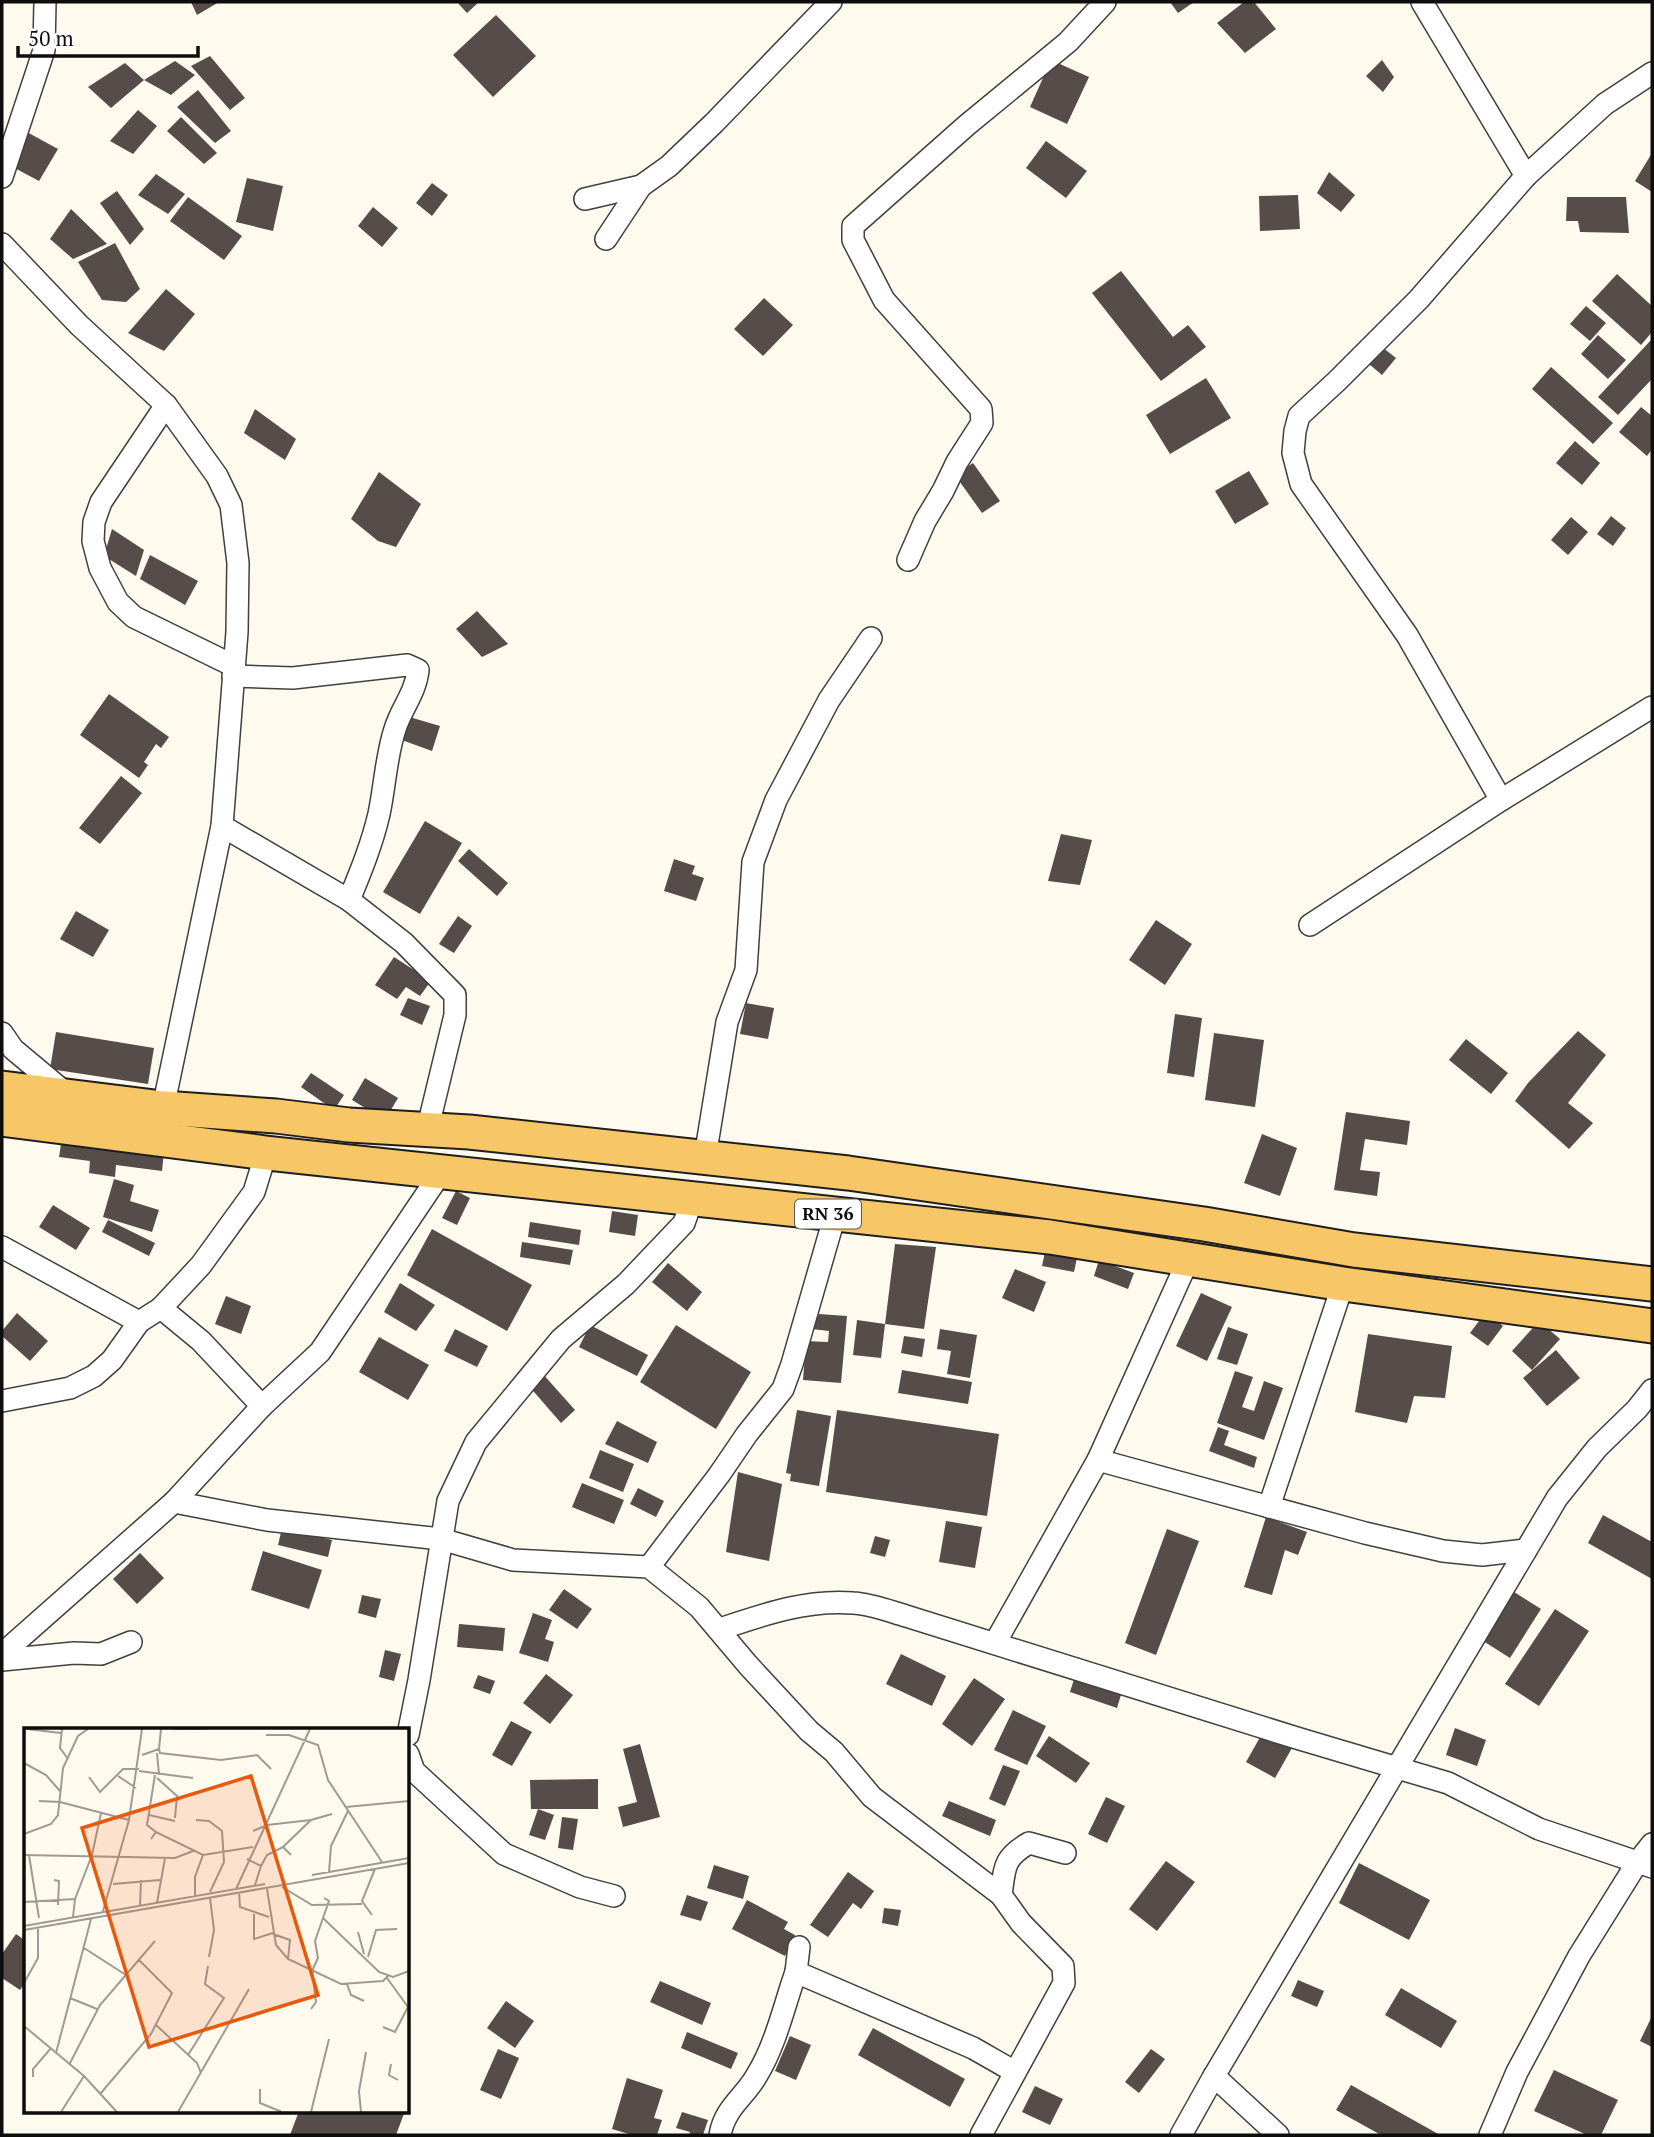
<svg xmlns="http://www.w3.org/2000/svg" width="1654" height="2137" font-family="'PT Serif',serif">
	<rect width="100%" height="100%" fill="#fffaee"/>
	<g fill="#564d4a">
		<polygon points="191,2 219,2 197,15"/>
		<polygon points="457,2 479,2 467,13"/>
		<polygon points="1170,2 1194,2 1178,13"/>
		<polygon points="1244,2 1254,2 1276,29 1245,53 1217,23"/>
		<polygon points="496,15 536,56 493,97 453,55"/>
		<polygon points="210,56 245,98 230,110 191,66"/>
		<polygon points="1051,60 1089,77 1067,124 1030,107"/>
		<polygon points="1382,60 1394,77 1383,92 1366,76"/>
		<polygon points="175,61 195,75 171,95 144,80"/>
		<polygon points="125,63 144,80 111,108 88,87"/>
		<polygon points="198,90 231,131 215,143 177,107"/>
		<polygon points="138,110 157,126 133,154 110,141"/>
		<polygon points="181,117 217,153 204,164 167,131"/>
		<polygon points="25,131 58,149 39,181 9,165"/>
		<polygon points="1046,141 1087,171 1066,198 1026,168"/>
		<polygon points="1652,153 1652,192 1635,181"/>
		<polygon points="1329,172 1355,195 1341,212 1317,193"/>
		<polygon points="156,174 185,194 168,214 138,195"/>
		<polygon points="247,178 283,186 273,231 236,222"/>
		<polygon points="432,183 448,195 432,216 416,203"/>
		<polygon points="117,191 144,229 130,245 100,203"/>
		<polygon points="1298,195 1300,229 1260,231 1259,196"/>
		<polygon points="188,197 242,236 224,260 170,221"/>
		<polygon points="1567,197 1626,197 1629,233 1580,232 1578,221 1566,221"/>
		<polygon points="373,207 398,228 382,247 358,226"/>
		<polygon points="71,209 107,244 73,259 50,239"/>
		<polygon points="115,243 140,289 126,302 102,300 78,262"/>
		<polygon points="1121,271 1173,337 1188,325 1206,347 1161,381 1092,293"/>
		<polygon points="1617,274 1652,306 1652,332 1641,345 1592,301"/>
		<polygon points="166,289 195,314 164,351 128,333"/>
		<polygon points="764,298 793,325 763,356 734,329"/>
		<polygon points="1586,306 1606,323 1590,341 1570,324"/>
		<polygon points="1598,335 1626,360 1608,379 1581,354"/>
		<polygon points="1652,339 1652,379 1618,415 1598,397"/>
		<polygon points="1382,347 1396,358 1382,375 1369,364"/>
		<polygon points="1551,367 1613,423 1593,444 1532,389"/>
		<polygon points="1206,378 1231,418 1170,454 1146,415"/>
		<polygon points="1641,407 1652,416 1652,449 1647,456 1619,432"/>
		<polygon points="255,409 296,439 285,460 244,433"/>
		<polygon points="1575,441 1600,463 1582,485 1556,463"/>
		<polygon points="973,463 1000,501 982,513 955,475"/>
		<polygon points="1249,471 1269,504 1235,524 1215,491"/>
		<polygon points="379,472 421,504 396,547 378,541 351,519"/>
		<polygon points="1611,516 1626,528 1613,546 1597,534"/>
		<polygon points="1571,517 1588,532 1568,555 1551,540"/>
		<polygon points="112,529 144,550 136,576 104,556"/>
		<polygon points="150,555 198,581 185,605 140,579"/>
		<polygon points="477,611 508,644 482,657 456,629"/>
		<polygon points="109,694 169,737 161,748 156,744 144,762 148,765 139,778 80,735"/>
		<polygon points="406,716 440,726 432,751 399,739"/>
		<polygon points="121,776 142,793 100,844 79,828"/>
		<polygon points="425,821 462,843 420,914 383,892"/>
		<polygon points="1061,834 1092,840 1080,885 1048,881"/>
		<polygon points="469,849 508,883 497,896 458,861"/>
		<polygon points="674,859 695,866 692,874 704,878 696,901 664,891"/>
		<polygon points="76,911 109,930 93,957 60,939"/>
		<polygon points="458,916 472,926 454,953 439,944"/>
		<polygon points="1156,920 1192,944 1165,985 1129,960"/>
		<polygon points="394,957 431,981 420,996 406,987 397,999 375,985"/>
		<polygon points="408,998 430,1006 422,1025 400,1015"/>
		<polygon points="746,1003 774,1008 768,1039 740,1034"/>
		<polygon points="1175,1014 1202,1018 1194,1077 1167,1073"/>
		<polygon points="1578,1031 1606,1055 1568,1103 1593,1123 1569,1149 1515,1101 1528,1083"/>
		<polygon points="56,1032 154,1048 148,1084 50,1069"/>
		<polygon points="1214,1033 1264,1040 1255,1107 1205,1100"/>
		<polygon points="1466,1039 1508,1073 1491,1094 1449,1060"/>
		<polygon points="311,1073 344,1095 334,1110 301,1087"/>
		<polygon points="365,1078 398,1098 385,1120 352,1100"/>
		<polygon points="1346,1112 1410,1121 1407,1145 1365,1139 1360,1170 1380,1172 1377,1196 1334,1190"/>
		<polygon points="1262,1134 1297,1148 1280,1196 1244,1183"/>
		<polygon points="62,1138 164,1152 162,1171 116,1165 115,1177 89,1173 90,1161 59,1157"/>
		<polygon points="114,1179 134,1185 130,1201 159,1210 152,1232 103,1217"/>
		<polygon points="456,1191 470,1198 457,1225 442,1218"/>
		<polygon points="53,1205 90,1228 76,1250 39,1227"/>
		<polygon points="612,1211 638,1215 635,1236 609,1232"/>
		<polygon points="108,1220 155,1243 149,1256 102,1232"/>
		<polygon points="530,1222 581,1230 579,1245 528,1237"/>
		<polygon points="432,1229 532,1285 507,1331 407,1275"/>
		<polygon points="522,1242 573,1250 570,1265 520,1257"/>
		<polygon points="895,1244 936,1247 924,1329 885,1324"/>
		<polygon points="1045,1252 1077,1258 1074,1272 1042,1266"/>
		<polygon points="1099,1260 1134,1273 1128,1289 1094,1276"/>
		<polygon points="668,1263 702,1292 687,1311 652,1282"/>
		<polygon points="1015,1269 1046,1282 1034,1312 1002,1298"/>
		<polygon points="400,1283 435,1305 416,1331 384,1312"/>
		<polygon points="1201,1293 1232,1307 1207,1361 1176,1346"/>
		<polygon points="226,1296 251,1306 241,1334 215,1324"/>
		<polygon points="17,1313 48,1341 30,1361 2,1336 2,1331"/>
		<polygon points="1485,1313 1503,1326 1488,1346 1470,1333"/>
		<polygon points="819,1314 847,1316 841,1383 803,1380 806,1341 828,1342 829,1331 812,1329"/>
		<polygon points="857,1320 885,1324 881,1358 853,1355"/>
		<polygon points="1539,1321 1560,1339 1532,1370 1512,1351"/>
		<polygon points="590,1325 648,1355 637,1376 579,1347"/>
		<polygon points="676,1325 751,1372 716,1429 640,1382"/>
		<polygon points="1228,1327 1248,1334 1237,1365 1217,1359"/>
		<polygon points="455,1329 488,1346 477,1367 444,1351"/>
		<polygon points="940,1329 977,1335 970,1378 947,1374 951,1351 937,1349"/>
		<polygon points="1368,1334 1452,1346 1445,1398 1414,1396 1407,1423 1355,1412"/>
		<polygon points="904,1336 925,1339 922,1357 901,1353"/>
		<polygon points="379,1337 429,1365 408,1400 359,1372"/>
		<polygon points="1556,1350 1580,1378 1547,1406 1523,1378"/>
		<polygon points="902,1370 972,1382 968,1404 898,1393"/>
		<polygon points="1235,1371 1253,1377 1242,1407 1254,1411 1264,1381 1283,1388 1264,1440 1217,1423"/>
		<polygon points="542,1373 575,1410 561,1423 528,1385"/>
		<polygon points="797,1410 831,1416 819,1486 790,1481 791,1474 786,1473"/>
		<polygon points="837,1410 999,1434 987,1516 826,1492"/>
		<polygon points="617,1421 657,1442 648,1463 605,1444"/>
		<polygon points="1218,1427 1229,1431 1224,1445 1257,1457 1254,1468 1209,1451"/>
		<polygon points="600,1450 634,1464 623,1492 589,1478"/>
		<polygon points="738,1472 782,1484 769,1561 726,1552"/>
		<polygon points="582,1483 624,1500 614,1524 572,1507"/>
		<polygon points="638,1488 664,1501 656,1517 630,1504"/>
		<polygon points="1603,1515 1652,1542 1652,1579 1588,1543"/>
		<polygon points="1266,1517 1307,1532 1298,1555 1285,1550 1272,1595 1244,1587"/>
		<polygon points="946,1521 982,1527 975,1568 939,1562"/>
		<polygon points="282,1528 332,1540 328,1557 278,1545"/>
		<polygon points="1167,1529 1199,1541 1156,1655 1125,1643"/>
		<polygon points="875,1536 890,1540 885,1557 870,1553"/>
		<polygon points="263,1551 322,1570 309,1609 251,1590"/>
		<polygon points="140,1553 164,1578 137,1604 113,1579"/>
		<polygon points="564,1589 592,1609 577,1629 549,1610"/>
		<polygon points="1511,1590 1541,1609 1510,1658 1480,1639"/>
		<polygon points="362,1595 381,1599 376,1618 358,1613"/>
		<polygon points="1555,1609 1589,1631 1539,1706 1505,1684"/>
		<polygon points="533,1613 552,1620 545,1639 554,1642 548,1662 519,1653"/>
		<polygon points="459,1624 505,1628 503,1651 457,1647"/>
		<polygon points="385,1650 401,1654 394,1681 379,1677"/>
		<polygon points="901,1654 946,1676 932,1706 886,1684"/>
		<polygon points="1076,1673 1123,1688 1117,1708 1070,1692"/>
		<polygon points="546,1674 573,1695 550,1724 523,1703"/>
		<polygon points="478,1675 495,1681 490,1694 473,1688"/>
		<polygon points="974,1678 1005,1699 972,1746 942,1724"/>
		<polygon points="1013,1710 1046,1726 1027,1765 994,1750"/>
		<polygon points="511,1721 532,1732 512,1766 492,1755"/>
		<polygon points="1455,1728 1486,1740 1477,1766 1446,1755"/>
		<polygon points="1263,1732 1292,1748 1275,1778 1246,1762"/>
		<polygon points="1049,1736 1090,1763 1076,1783 1036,1756"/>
		<polygon points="640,1744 660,1817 623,1827 618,1807 637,1802 623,1749"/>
		<polygon points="1003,1765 1020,1771 1005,1806 989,1799"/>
		<polygon points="598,1779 598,1809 531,1809 530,1780"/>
		<polygon points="1106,1797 1125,1806 1107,1843 1088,1834"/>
		<polygon points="949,1801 996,1820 990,1836 942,1816"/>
		<polygon points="538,1809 554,1815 545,1840 529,1835"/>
		<polygon points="562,1817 578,1819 573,1850 558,1848"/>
		<polygon points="1166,1861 1195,1882 1157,1931 1129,1909"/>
		<polygon points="1359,1863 1430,1900 1409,1940 1339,1903"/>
		<polygon points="714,1865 749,1876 743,1899 707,1888"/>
		<polygon points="848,1872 874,1891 861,1909 853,1903 828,1937 810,1925"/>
		<polygon points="687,1895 708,1902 701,1921 680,1915"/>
		<polygon points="747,1900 788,1922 784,1929 795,1935 785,1956 732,1929"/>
		<polygon points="884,1908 901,1910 898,1926 882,1923"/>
		<polygon points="16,1934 26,1941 26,1981 20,1990 2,1978 2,1954"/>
		<polygon points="1298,1980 1324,1991 1317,2007 1291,1996"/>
		<polygon points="660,1981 711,2003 702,2025 650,2002"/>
		<polygon points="1401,1988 1457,2021 1441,2048 1385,2015"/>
		<polygon points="506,2001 534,2021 515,2048 487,2028"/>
		<polygon points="1652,2016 1652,2047 1640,2041"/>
		<polygon points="873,2028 965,2079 950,2107 858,2055"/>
		<polygon points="687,2032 738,2053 731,2069 681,2048"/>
		<polygon points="790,2036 811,2045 796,2080 775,2071"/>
		<polygon points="498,2049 519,2058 501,2099 480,2090"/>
		<polygon points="1151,2049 1165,2059 1139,2093 1125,2082"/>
		<polygon points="1554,2070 1618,2100 1601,2135 1587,2135 1534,2111"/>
		<polygon points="627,2078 663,2090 654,2118 662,2120 657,2135 632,2135 612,2129"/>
		<polygon points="1351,2085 1440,2135 1381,2135 1336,2110"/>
		<polygon points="1035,2086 1063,2099 1050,2125 1022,2112"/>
		<polygon points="299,2111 405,2111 396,2135 290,2135"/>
		<polygon points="682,2112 708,2120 703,2135 689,2135 690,2132 676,2128"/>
	</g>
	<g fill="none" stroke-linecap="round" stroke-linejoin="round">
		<defs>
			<g id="minor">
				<polyline points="1422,2 1526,176"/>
				<polyline points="2,177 44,50 45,2"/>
				<polyline points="585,199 641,186"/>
				<polyline points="606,239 641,186 669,166 714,123 831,2"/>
				<polyline points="2,244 79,325 166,405 217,476 231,505 238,563 237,632 222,826 163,1108"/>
				<polyline points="166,405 101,502 94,522 93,541 100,568 118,602 134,617 234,666"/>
				<polyline points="908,560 925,521 943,491 957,462 982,423 981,409 884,300 853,240 853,226 967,125 1068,42 1105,2"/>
				<path d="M233,676L293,678L407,665L418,670C416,692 401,709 395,729C386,756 385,786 379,814C372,844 361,871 349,900"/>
				<polyline points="1501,800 1407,635 1301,484 1293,453 1295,431 1299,416 1337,381 1419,299 1526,176 1605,104 1652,73"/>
				<polyline points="222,826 349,900 404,943 455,995 455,1015 427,1131"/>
				<polyline points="1310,925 1501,800 1652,707"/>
				<polyline points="2,1033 13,1049 68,1095"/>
				<polyline points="705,1157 727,1022 746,970 753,862 776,800 829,700 871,638"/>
				<polyline points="2,1247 139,1322"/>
				<polyline points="2,1401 70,1388 94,1376 112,1360 139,1322 161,1308"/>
				<polyline points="262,1406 201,1341 161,1308 201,1265 254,1192 266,1153"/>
				<polyline points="1098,1460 1365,1533 1443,1551 1482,1555 1526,1550"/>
				<path d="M174,1502L267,1520L441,1539L513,1560L649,1567L699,1607L748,1665L809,1731L834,1752L872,1797L1001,1895C1005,1867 1003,1858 1029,1843L1065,1853"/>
				<polyline points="1269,1507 1343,1284"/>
				<polyline points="649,1567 719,1475 747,1434 783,1389 792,1364 835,1215"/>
				<path d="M720,1629C762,1615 807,1599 853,1603C871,1604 889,1611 906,1616L1300,1739L1448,1783L1539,1829L1652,1867"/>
				<polyline points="995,1643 1098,1460 1189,1258"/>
				<polyline points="2,1654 174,1502 262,1406 320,1352 442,1171"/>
				<polyline points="2,1660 74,1653 101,1654 131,1642"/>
				<polyline points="408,1735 419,1680 448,1501 476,1442 561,1339 626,1284 684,1223 692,1200"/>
				<polyline points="408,1754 414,1771 504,1854 580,1887 614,1896"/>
				<polyline points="799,1947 796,1972 973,2048 1015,2072"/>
				<polyline points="1214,2076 1278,2135"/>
				<path d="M720,2135C725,2107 745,2097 757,2075C776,2044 784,2006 796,1972"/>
				<polyline points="981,2135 1064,1983 1063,1966 1021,1923 1001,1895"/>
				<polyline points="1181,2135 1214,2076 1557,1498 1597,1448 1637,1409 1652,1390"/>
				<polyline points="1490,2135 1517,2072 1579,1956 1637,1863 1652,1844"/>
			</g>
			<g id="primary">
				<polyline points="2,1088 163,1108 276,1116 349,1125 469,1132 848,1173 1204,1224 1354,1250 1652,1284"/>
				<polyline points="2,1119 266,1153 1050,1237 1343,1284 1652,1326"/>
			</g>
		</defs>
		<use href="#minor" stroke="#404040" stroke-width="24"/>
		<use href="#primary" stroke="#1e1e1e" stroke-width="37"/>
		<use href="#minor" stroke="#fff" stroke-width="21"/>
		<use href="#primary" stroke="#f7c666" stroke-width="33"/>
	</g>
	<g text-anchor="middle" stroke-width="7" stroke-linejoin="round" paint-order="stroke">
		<rect fill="#fff" stroke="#565656" stroke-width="2" x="795" y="1199.5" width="66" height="29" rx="5"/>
		<g font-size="18" font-weight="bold" fill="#0d0d0d">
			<text x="828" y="1220">RN 36</text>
		</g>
	</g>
	<g transform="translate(24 1728)">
		<rect width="385" height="385" fill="#fffaee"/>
		<path fill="none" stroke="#9e9b94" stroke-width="2" d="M3,1L37,5M38,1L36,20L44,31M149,1H183M242,7H265L294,17L304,52L358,134M135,21L136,25L197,32L233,27L247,41M133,25L135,47M118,27L135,21L137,1M0,35L22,47L36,63M115,43L169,50M131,47L123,97L132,104M94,48L112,60M65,49L76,64L99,41H115M133,50L153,68L151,90M15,73L36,74L105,92M322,79L385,73M125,87L151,93M172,92L185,93L198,103L200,134L186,164M229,103L243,97L287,92M0,106L27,96L34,87L39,40L54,8L64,1M127,111L132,104L179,127L229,119M259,119L287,92L308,86M0,127L151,130L169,123M5,127L15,190M223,131L237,138L231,157M237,138L243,127L259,119L267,127M305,144L307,118L324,83M288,147L385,130M30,152L35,153L34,177M89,156L136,152M258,159L288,177L338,176M212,161L286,1M243,161L252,217L264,231L317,256L359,253L364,248M215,164L216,179L245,189M171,169V149L179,127M300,170L305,173L299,190L355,244L369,249L385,243M51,171L68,127L77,85M0,174L51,171L49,189M133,175L141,130M116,177L117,152M79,183L105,92L118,1M230,186V211L249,205M348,187L338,173L351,141M0,198L241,156M0,202L385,135M334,204L340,226M249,206L266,212L264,231M60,220L102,247M185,229L190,202L186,170M344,229L352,202L373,201M0,255L14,230V199M323,256L327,267L340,273M46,270L73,281M287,281L292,274L288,243L294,230L291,213L299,190M132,297L173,335L177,345M0,298L60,348L93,384M359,299L371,304L384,279L363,250M32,325L67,191M164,327L200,270L181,256L184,238M367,336L365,347L374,352M45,337L76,277L131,213M9,349V341L27,320M236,361V375L258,384M77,365L127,306L148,265L115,232M37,384L60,348M154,384L225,261M287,384L305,311M337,384L335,363L342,324"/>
		<path fill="#e8590c" fill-opacity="0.15" stroke="#e8590c" stroke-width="3.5" d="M227,48L294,267L125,319L58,100Z"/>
		<rect width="385" height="385" fill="none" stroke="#0d0d0d" stroke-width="3.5"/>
	</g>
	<rect width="1654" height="2137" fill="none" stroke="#0d0d0d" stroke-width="7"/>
	<path d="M18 46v10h180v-10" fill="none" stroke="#0d0d0d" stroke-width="3.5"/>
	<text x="28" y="46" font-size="21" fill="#0d0d0d" stroke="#ffffff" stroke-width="5" paint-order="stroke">50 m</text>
</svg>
